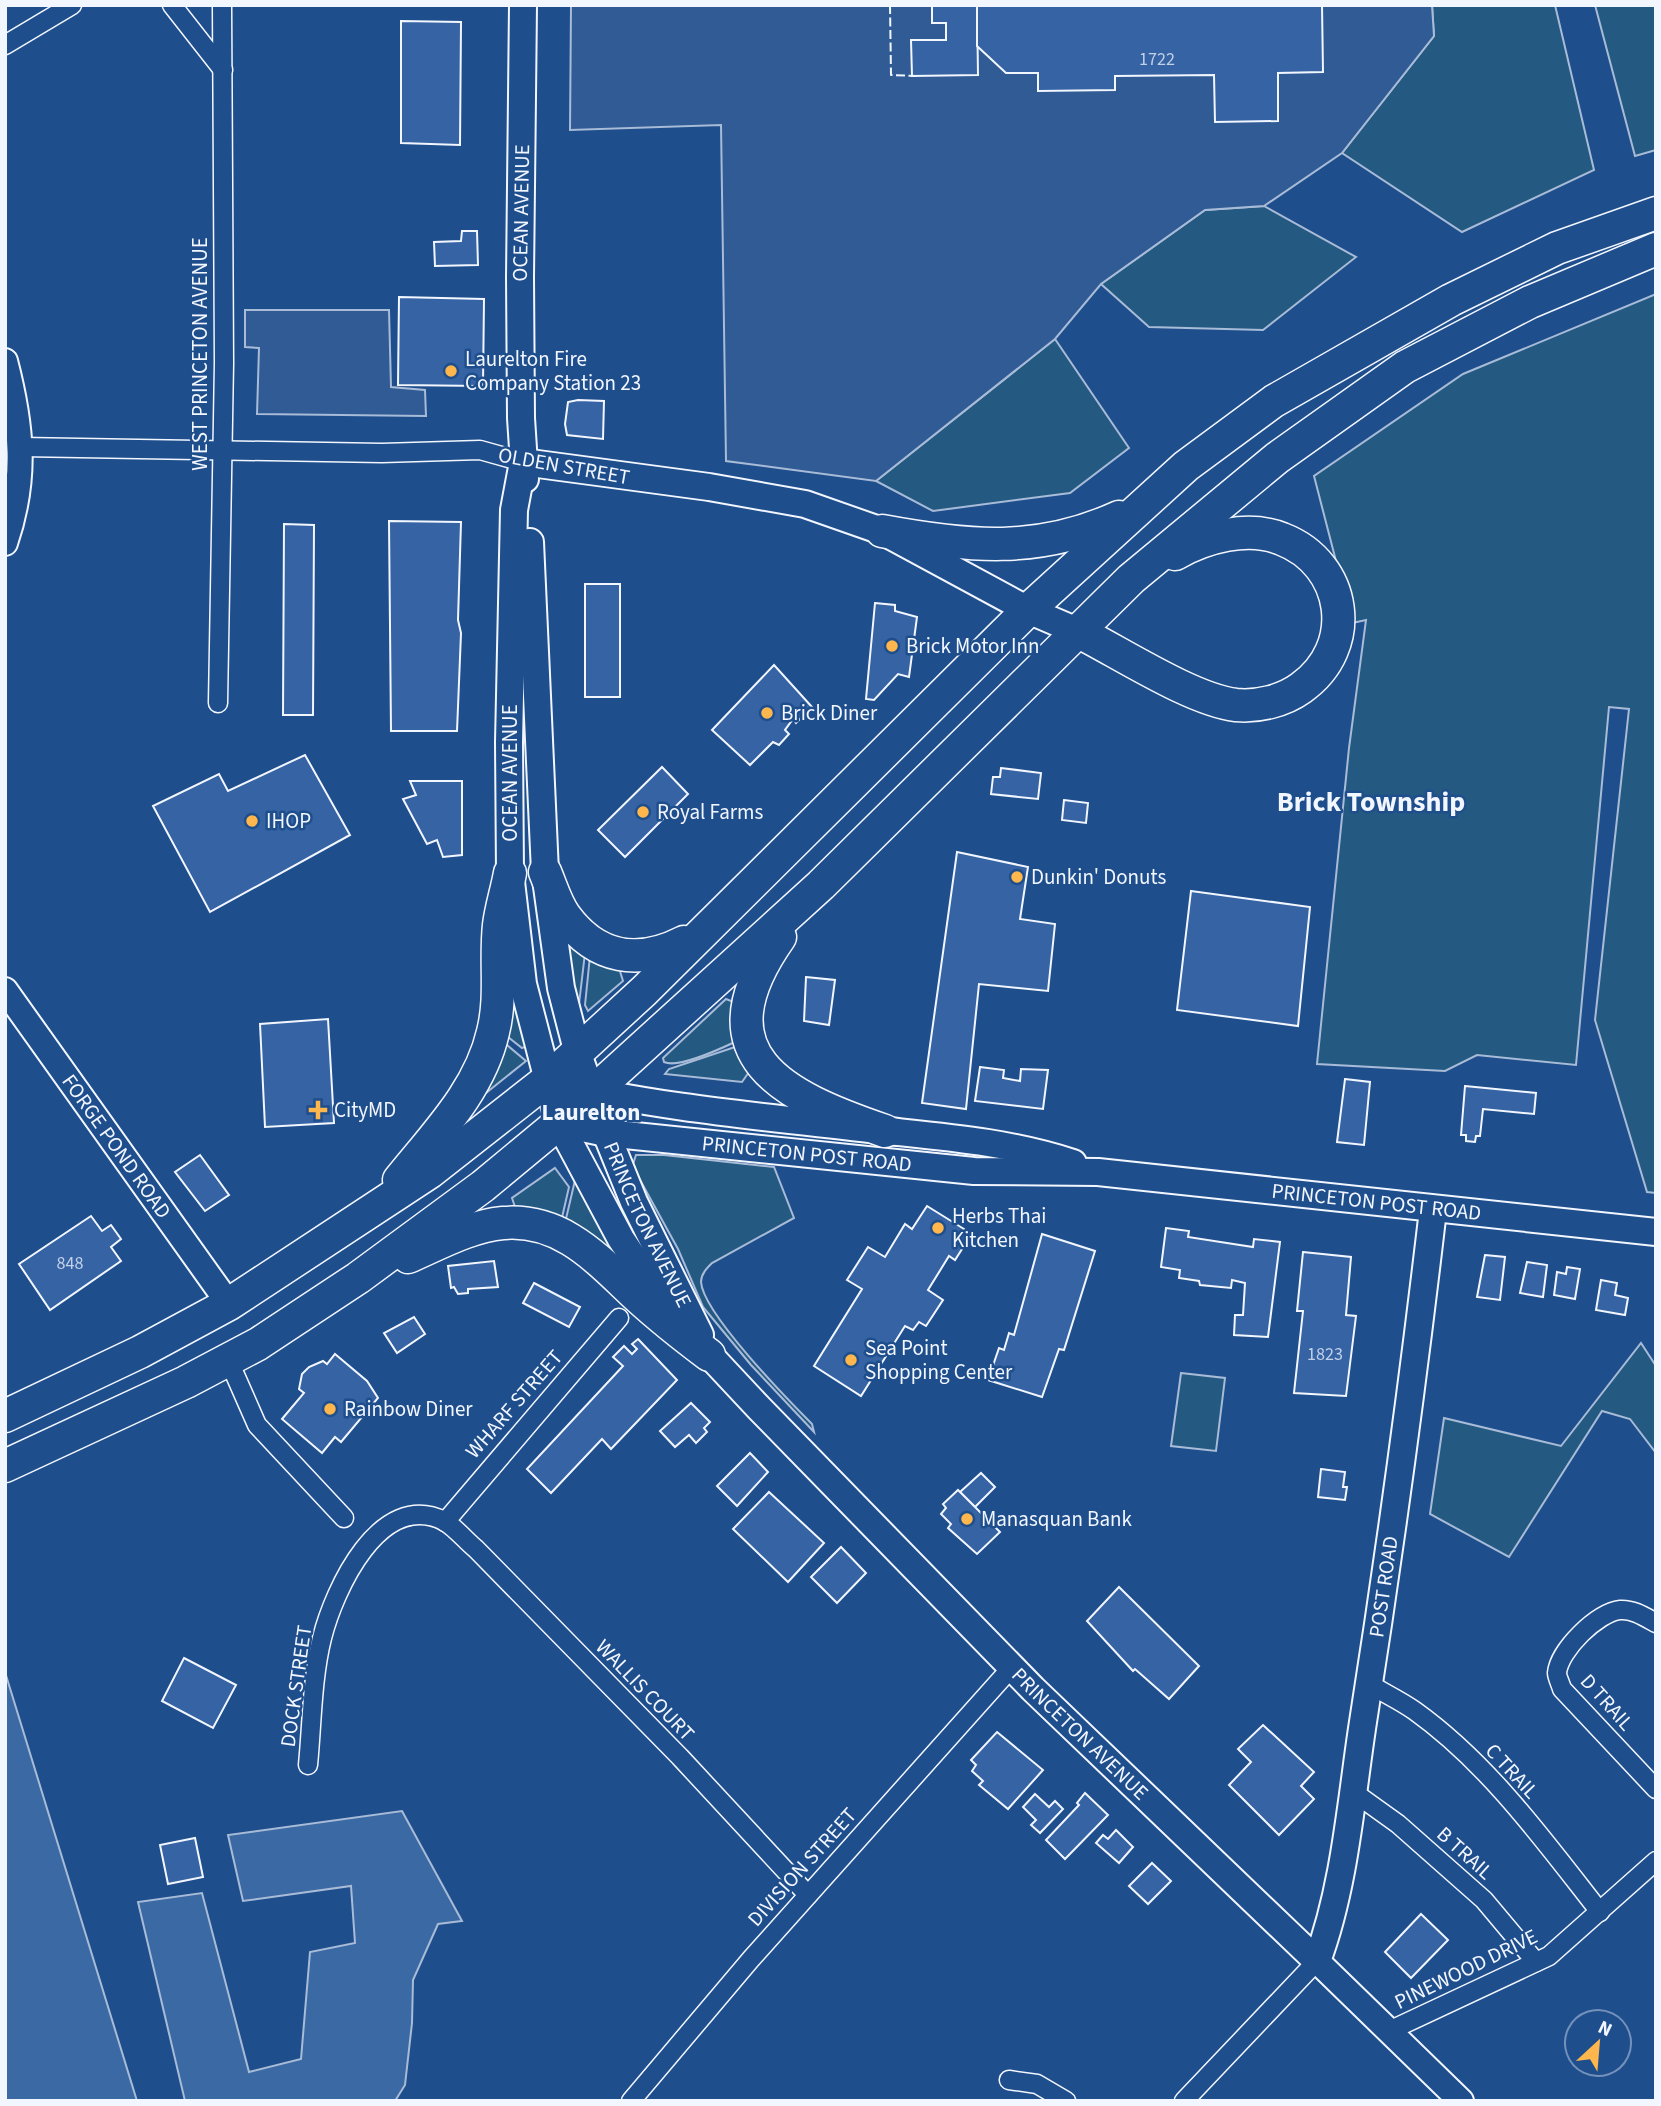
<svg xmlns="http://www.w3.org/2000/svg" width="1661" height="2106" font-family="'Source Sans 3',sans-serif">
	<rect width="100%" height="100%" fill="#1f4e8c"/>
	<g fill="#245a82" stroke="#a8bbd7" stroke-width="2">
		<polygon points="1432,5 1555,5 1594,170 1462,232 1342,153 1434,36"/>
		<polygon points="1595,5 1656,5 1656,150 1635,156"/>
		<polygon points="1264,206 1356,257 1263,330 1149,327 1101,284 1205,210"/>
		<polygon points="1656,294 1656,1193 1647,1192 1595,1020 1629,709 1609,707 1576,1065 1477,1055 1445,1071 1317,1064 1349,748 1366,620 1352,623 1314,476 1463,374"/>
		<polygon points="1055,339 1129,448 1070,493 933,511 876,481"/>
		<polygon points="568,937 585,953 579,1004 559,940"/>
		<polygon points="590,956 619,968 623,981 588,1011 585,1005"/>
		<polygon points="516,995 530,1045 522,1048 503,1033 510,996"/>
		<path d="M726,999L736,1003L737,1041C722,1048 679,1069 664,1062L663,1058Z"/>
		<polygon points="501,1040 526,1061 481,1097"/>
		<polygon points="738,1046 749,1072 742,1082 665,1074 669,1069"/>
		<path d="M636,1155H664L774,1167L794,1218L712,1263C707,1268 701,1274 701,1282C703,1313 788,1400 812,1424L814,1432L751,1365L703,1307L678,1249L639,1178L633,1164Z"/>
		<polygon points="555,1168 569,1187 561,1222 516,1210 512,1198"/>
		<polygon points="576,1176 619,1256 614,1260 565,1223"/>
		<polygon points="1641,1343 1656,1366 1656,1453 1630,1419 1602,1411 1509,1557 1430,1514 1444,1418 1561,1446"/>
		<polygon points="1181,1373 1225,1378 1216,1451 1171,1446"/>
	</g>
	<g fill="#305b95" stroke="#a8bbd7" stroke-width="2">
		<polygon points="1432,5 1434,36 1342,153 1264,206 1205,210 1101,284 1055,339 876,481 726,461 721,125 570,130 571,6"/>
		<polygon points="245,310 389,310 391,387 425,390 426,416 257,414 259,348 245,347"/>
	</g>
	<g fill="#3b69a3" stroke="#a8bbd7" stroke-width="2">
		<polygon points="5,1672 137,2101 5,2101"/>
		<polygon points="402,1811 462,1921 438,1924 413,1980 412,2023 405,2085 395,2101 185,2101 138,1902 202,1893 249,2072 301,2059 310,1952 355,1943 351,1886 243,1901 228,1835"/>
	</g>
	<g fill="#3563a3" stroke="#f2f6ff" stroke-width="2">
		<polygon points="932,5 977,5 978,75 912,76 911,40 946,40 946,23 932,23"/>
		<polygon points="977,5 1322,5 1323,72 1278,73 1278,121 1215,122 1214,75 1115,76 1115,90 1038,91 1038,73 1006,73 977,46"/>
		<polygon points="401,21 461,22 460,145 401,143"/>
		<polygon points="462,231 477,231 478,265 435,266 434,242 461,241"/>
		<polygon points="399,297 484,299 483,386 398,385"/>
		<polygon points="578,400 604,401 603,439 567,435 565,424 568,402"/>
		<polygon points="389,521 461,522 458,620 461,633 457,731 391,731"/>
		<polygon points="284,524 314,525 313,715 283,715"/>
		<rect x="585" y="584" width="35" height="113"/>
		<polygon points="875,603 895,605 895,611 917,617 909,677 898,674 874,700 866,699"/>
		<polygon points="774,665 812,707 796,723 793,719 785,730 789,734 779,745 773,742 750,765 712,730"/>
		<polygon points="305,755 350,835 210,912 153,806 219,774 228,791"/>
		<polygon points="662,767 688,794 625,857 598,830"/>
		<polygon points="1001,768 1041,773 1038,799 991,794 993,777 1000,777"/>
		<polygon points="410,781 462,781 462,855 443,857 437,840 427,844 403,799 416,795"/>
		<polygon points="1064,800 1088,803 1086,823 1062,820"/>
		<polygon points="957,852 1028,867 1020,919 1055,924 1048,991 979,984 966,1109 922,1103"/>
		<polygon points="1191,891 1310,907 1298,1026 1177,1010"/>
		<polygon points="806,977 835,980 829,1025 804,1021"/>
		<polygon points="328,1019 334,1123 265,1127 260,1024"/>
		<polygon points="980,1067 1004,1070 1003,1078 1020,1081 1021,1069 1048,1070 1043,1109 975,1101"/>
		<polygon points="1345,1079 1370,1082 1364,1145 1337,1142"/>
		<polygon points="1465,1086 1536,1093 1534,1114 1483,1109 1480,1136 1476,1136 1475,1142 1466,1141 1466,1135 1461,1135"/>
		<polygon points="200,1155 229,1195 205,1211 175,1172"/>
		<polygon points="927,1206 964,1229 962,1233 969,1238 955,1260 949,1256 928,1290 943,1300 926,1326 919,1322 913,1330 905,1326 861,1396 814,1366 862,1289 847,1280 868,1247 885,1257 905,1224 912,1229"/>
		<polygon points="91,1216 102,1231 111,1225 121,1239 111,1247 121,1261 50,1310 19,1264"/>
		<polygon points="1166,1228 1189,1231 1188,1237 1253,1247 1254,1239 1280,1242 1268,1337 1234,1335 1235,1315 1243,1315 1245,1283 1232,1280 1231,1288 1200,1285 1199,1281 1179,1278 1180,1270 1161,1267"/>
		<polygon points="1042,1234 1095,1251 1064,1350 1059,1349 1042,1397 988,1380 999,1348 1004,1350 1009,1333 1014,1335"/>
		<polygon points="1303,1252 1351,1257 1346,1315 1356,1316 1346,1396 1294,1393 1303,1311 1297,1311"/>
		<polygon points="1485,1255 1505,1257 1500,1300 1477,1297"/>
		<polygon points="494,1261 498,1287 468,1289 468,1293 458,1294 454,1287 451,1288 448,1266"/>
		<polygon points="1527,1262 1547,1265 1543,1297 1520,1293"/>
		<polygon points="1567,1267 1580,1269 1575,1299 1554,1295 1557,1272 1566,1274"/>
		<polygon points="1601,1280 1617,1283 1615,1295 1628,1298 1625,1315 1596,1310"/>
		<polygon points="534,1283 580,1307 569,1327 523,1303"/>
		<polygon points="414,1317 425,1334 397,1353 384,1333"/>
		<polygon points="638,1339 677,1380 611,1449 602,1439 551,1493 527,1469 623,1366 613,1357 624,1346 632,1354 637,1349 632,1344"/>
		<polygon points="335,1354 367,1381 378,1398 341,1442 335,1437 322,1453 282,1419 304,1393 299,1389 302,1374 309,1367 323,1361 327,1364"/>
		<polygon points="691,1403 710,1422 704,1428 707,1432 696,1443 689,1435 675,1447 660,1431"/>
		<polygon points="750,1453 768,1472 737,1506 717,1486"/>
		<polygon points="1321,1469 1345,1472 1343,1487 1347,1487 1345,1500 1318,1497"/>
		<polygon points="981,1473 995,1487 975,1507 960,1492"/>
		<polygon points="958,1490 1000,1532 977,1554 948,1528 951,1524 941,1514 946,1508 943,1504"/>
		<polygon points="769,1492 824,1543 788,1582 733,1529"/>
		<polygon points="841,1547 866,1573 837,1603 811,1577"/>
		<polygon points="1119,1587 1199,1666 1169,1699 1135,1669 1133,1671 1087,1621"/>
		<polygon points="184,1658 236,1685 213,1728 162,1701"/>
		<polygon points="1263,1725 1314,1772 1301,1786 1314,1799 1279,1835 1229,1785 1251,1762 1238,1749"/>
		<polygon points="997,1732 1043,1770 1008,1809 979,1785 983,1781 972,1771 976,1765 971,1760"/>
		<polygon points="1085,1793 1108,1815 1065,1859 1046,1840 1079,1805 1077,1803"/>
		<polygon points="1035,1794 1049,1807 1055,1801 1063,1809 1040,1833 1031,1825 1036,1820 1023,1807"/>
		<polygon points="1116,1830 1133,1847 1119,1863 1096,1843 1103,1835 1108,1839"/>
		<polygon points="195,1838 203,1877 168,1884 160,1845"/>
		<polygon points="1152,1863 1171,1881 1148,1904 1129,1886"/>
		<polygon points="1421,1914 1448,1940 1411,1978 1385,1952"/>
	</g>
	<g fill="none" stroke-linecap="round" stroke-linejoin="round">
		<defs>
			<g id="street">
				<polyline points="172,5 223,70"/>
				<polyline points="5,45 72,5"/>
				<polyline points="21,447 382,453 480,450 523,462"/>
				<polyline points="218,703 224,363 222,5"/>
				<polyline points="228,1359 257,1425 344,1518"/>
				<polyline points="445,1522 619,1318"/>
				<path d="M1656,1623C1645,1617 1633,1609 1620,1610C1598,1612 1559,1650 1557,1673C1557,1677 1561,1685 1562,1689L1656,1789"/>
				<path d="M1369,1684C1384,1693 1401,1701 1415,1711C1489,1764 1545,1842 1600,1912"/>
				<path d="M308,1765C312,1724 312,1678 322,1638C334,1590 380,1489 444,1521C455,1527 466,1541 476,1549L680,1757L808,1895"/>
				<polyline points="1352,1791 1398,1824 1484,1900 1536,1962"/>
				<polyline points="1389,2031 1549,1956 1656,1861"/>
				<polyline points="1009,2080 1037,2084 1066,2101"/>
				<polyline points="631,2101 751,1959 1012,1667"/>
				<polyline points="1184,2101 1317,1961"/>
			</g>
			<g id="secondary">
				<path d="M5,361C22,426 27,479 5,543"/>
				<path id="s1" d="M5,990L229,1304"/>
				<polyline points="1317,1961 1461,2101"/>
			</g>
			<g id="primary">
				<polyline points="523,5 520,277 521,418 525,479"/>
				<path id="s2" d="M523,462L514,510L509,742L510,873L523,984L559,1123L621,1239L672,1315L759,1408L1033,1689L1317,1961C1345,1886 1351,1800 1363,1722C1390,1551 1413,1381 1433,1210"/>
				<polyline points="523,462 709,487 805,504 882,531 1028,610 1077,631"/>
				<path id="s3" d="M530,542L545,872L561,988L578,1054L606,1133L634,1202L700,1335"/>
				<path d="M546,1081C655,1108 767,1117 879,1130C944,1137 1010,1142 1073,1163"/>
				<path id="s4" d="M559,1123L606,1133L974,1171L1098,1172L1656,1232"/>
			</g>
			<g id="highway">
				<path d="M882,531C968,547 1038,554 1119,517"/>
				<path d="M1077,631C1119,652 1192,700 1236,705C1258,707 1283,701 1301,688C1359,647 1347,564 1282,539C1248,525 1205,537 1175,554"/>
				<path d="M545,872C551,886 556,904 565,916C597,960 639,965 684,942"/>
				<path d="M780,937C697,1055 782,1096 885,1131"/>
				<path d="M399,1180C435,1135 480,1090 493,1032C502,997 495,961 499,925C501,908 507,890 510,873"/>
				<path d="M408,1257C438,1244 470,1226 503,1223C563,1218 599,1261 639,1298C661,1318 685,1337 709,1355"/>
				<polyline points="5,1416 140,1352 229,1304 430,1172 546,1081 644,991 1028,610 1186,466 1274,401 1451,300 1557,248 1656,213"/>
				<polyline points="5,1466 186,1382 258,1344 358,1278 483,1186 559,1123 821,885 1131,579 1277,458 1405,367 1530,302 1656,249"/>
			</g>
		</defs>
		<use href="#street" stroke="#f2f6ff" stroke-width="21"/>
		<use href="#secondary" stroke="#f2f6ff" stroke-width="28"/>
		<use href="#primary" stroke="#f2f6ff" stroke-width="30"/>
		<use href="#highway" stroke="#f2f6ff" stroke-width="35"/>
		<use href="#street" stroke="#1f4e8c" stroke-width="18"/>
		<use href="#secondary" stroke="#1f4e8c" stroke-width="24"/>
		<use href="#primary" stroke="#1f4e8c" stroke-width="26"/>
		<use href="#highway" stroke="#1f4e8c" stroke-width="32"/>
		<polyline stroke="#f2f6ff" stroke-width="2" stroke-dasharray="9 3.5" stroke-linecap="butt" points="890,5 891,75 916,76"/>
	</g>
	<g fill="#ffb74d" stroke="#1f4e8c" stroke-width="2.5">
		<circle cx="451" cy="371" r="7"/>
		<circle cx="892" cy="646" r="7"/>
		<circle cx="767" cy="713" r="7"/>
		<circle cx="643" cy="812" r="7"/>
		<circle cx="252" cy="821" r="7"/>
		<circle cx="1017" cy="877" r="7"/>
		<path d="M314.5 1099.5h7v7h7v7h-7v7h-7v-7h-7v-7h7z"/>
		<circle cx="938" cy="1228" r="7"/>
		<circle cx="851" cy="1360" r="7"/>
		<circle cx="330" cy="1409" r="7"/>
		<circle cx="967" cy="1519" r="7"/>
	</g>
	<g text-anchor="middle" stroke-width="5" stroke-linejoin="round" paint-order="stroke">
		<g font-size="18" fill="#c3d1e8">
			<text x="1157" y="65">1722</text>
			<text x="70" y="1269">848</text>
			<text x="1325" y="1360">1823</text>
		</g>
		<g font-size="21" fill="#f2f6ff" stroke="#1f4e8c">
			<text transform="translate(521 213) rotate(-89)" y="7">OCEAN AVENUE</text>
			<text transform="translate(200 354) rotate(-90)" y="7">WEST PRINCETON AVENUE</text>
			<text transform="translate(564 466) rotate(10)" y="7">OLDEN STREET</text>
			<text transform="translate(510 773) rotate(-90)" y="7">OCEAN AVENUE</text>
			<text dy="7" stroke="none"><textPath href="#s1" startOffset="192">FORGE POND ROAD</textPath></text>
			<text dy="7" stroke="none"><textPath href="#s4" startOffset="250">PRINCETON POST ROAD</textPath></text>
			<text dy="7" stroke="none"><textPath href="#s4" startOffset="822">PRINCETON POST ROAD</textPath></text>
			<text dy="7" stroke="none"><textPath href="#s3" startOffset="700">PRINCETON AVENUE</textPath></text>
			<text transform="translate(514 1404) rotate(-49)" y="7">WHARF STREET</text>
			<text dy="7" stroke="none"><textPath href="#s2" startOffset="2184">POST ROAD</textPath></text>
			<text transform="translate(296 1686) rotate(-82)" y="7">DOCK STREET</text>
			<text transform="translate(645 1690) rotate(46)" y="7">WALLIS COURT</text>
			<text transform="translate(1607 1702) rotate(48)" y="7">D TRAIL</text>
			<text dy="7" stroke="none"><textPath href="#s2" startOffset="1475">PRINCETON AVENUE</textPath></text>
			<text transform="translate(1512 1771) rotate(47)" y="7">C TRAIL</text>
			<text transform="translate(1465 1853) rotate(42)" y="7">B TRAIL</text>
			<text transform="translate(802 1867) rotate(-48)" y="7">DIVISION STREET</text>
			<text transform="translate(1466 1969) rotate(-26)" y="7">PINEWOOD DRIVE</text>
		</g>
		<g font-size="21" fill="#f2f6ff" stroke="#1f4e8c" text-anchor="start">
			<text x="465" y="366">Laurelton Fire<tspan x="465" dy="24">Company Station 23</tspan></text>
			<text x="906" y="653">Brick Motor Inn</text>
			<text x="781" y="720">Brick Diner</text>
			<text x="657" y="819">Royal Farms</text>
			<text x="266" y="828">IHOP</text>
			<text x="1031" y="884">Dunkin' Donuts</text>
			<text x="334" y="1117">CityMD</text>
			<text x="952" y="1223">Herbs Thai<tspan x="952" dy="24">Kitchen</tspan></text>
			<text x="865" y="1355">Sea Point<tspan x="865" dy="24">Shopping Center</tspan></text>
			<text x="344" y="1416">Rainbow Diner</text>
			<text x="981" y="1526">Manasquan Bank</text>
		</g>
		<g font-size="23" font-weight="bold" fill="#f2f6ff" stroke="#1f4e8c">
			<text x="591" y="1120">Laurelton</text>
		</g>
		<g font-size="28" font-weight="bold" fill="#f2f6ff" stroke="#1f4e8c">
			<text x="1371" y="811">Brick Township</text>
		</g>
	</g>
	<rect width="1661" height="2106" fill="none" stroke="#f2f6ff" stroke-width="14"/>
	<g transform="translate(1598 2043) rotate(26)"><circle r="33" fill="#1f4e8c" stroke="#7391ba" stroke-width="2"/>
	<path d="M0-5L12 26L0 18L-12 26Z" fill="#ffb74d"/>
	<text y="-10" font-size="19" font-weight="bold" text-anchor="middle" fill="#f2f6ff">N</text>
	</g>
</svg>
